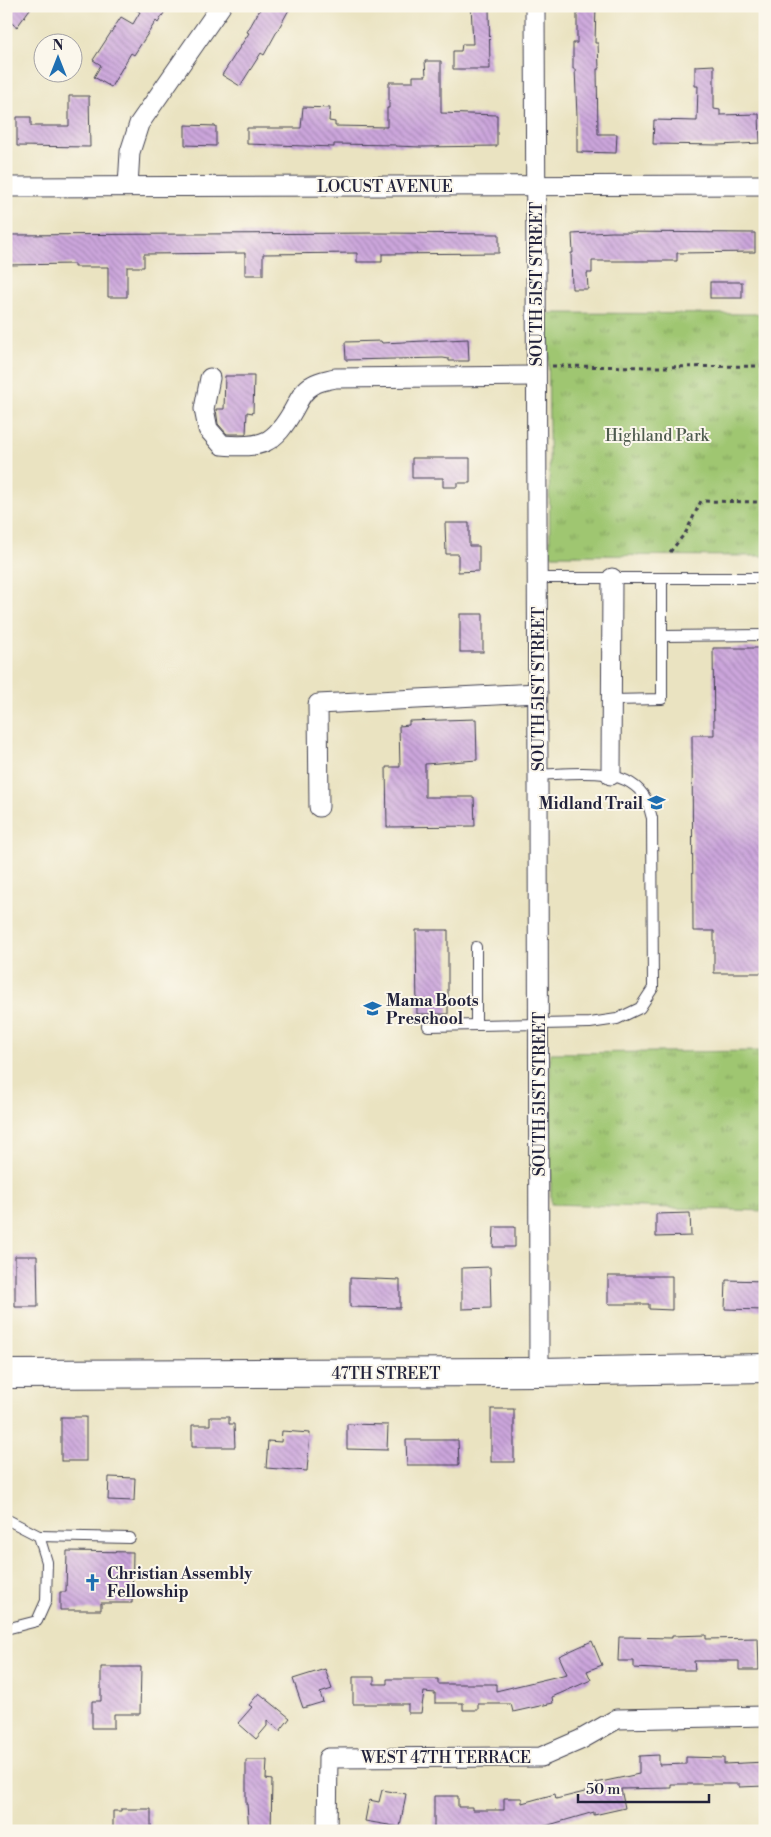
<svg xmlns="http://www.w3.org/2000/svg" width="771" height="1837" font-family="'Libre Bodoni',serif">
	<defs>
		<pattern id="grass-tufts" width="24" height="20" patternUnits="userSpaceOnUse" patternTransform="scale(1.25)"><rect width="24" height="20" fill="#9fc671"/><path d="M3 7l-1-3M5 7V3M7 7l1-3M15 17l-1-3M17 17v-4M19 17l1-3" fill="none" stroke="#81a05e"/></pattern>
		<pattern id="building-back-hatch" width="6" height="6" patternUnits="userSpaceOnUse" patternTransform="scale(1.25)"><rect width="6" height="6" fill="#cca6dc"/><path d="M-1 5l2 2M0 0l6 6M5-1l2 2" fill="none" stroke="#a587b4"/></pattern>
	</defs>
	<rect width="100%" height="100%" fill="#fbf7ec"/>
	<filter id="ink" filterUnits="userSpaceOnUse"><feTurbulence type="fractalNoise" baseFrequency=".02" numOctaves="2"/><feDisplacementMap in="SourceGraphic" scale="10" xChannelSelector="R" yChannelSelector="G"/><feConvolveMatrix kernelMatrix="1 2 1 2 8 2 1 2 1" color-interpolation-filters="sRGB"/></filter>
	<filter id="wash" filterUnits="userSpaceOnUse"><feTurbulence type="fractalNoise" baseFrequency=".0096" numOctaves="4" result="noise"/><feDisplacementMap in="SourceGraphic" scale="20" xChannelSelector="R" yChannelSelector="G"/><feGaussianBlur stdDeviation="1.12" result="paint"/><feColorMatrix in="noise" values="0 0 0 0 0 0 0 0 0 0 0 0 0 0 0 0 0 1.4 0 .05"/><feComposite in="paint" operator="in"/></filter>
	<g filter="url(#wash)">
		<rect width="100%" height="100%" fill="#eae3c1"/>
		<g fill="url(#grass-tufts)" stroke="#607456">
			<polygon points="548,313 765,314 765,556 550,555"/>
			<polygon points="765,1051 765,1211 551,1204 550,1053"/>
		</g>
		<g id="blocks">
			<g fill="url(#building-back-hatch)">
				<polygon points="6,6 32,6 17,27 6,19"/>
				<polygon points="130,6 168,6 158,23 156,21 134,55 131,53 111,87 94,77 101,65 93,60 121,17 133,24 140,12"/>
				<polygon points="262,6 291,6 264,55 261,53 240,86 222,75 249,33 247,32"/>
				<polygon points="471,6 489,6 490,69 453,69 453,51 461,51 462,44 473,44"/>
				<polygon points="577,6 596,6 595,43 598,43 599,69 597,69 598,134 617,134 616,153 577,152 577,116 575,69 573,69 573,43 577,43"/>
				<polygon points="425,61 441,61 441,113 497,115 497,146 421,147 396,146 396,145 334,144 334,147 247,144 247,128 301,128 303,107 330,108 329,121 335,122 335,126 387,127 387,108 389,108 389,82 413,82 413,76 426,76"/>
				<polygon points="714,65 714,109 720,110 720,115 759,114 760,143 719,145 653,144 654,120 697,121 698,86 695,86 695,66"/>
				<polygon points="69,96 89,96 90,147 17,146 17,117 31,117 31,126 69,126"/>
				<polygon points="185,125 216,126 216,146 185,145"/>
				<polygon points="612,232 755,233 755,252 677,253 677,261 592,261 592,273 587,273 588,289 572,289 571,253 573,253 572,234"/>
				<polygon points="382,233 499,234 499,253 382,254 382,262 357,262 357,253 263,254 263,275 245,275 245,253 144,254 144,267 127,267 127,297 108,297 108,267 74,267 74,264 6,265 6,235"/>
				<rect x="710" y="282" width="32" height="16"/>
				<polygon points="468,339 469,361 449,361 449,359 443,358 346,360 345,342 381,341 382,343"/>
				<polygon points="225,376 254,376 253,413 247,412 246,434 227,434 218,424 216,409 224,409"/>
				<polygon points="412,458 470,458 470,483 457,483 457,487 443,487 443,478 412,478"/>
				<polygon points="445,523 469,523 469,546 479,546 479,571 458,572 458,554 446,554"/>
				<rect x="460" y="614" width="23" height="38"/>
				<polygon points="713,648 765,648 765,973 714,973 714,931 693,931 692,735 714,735"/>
				<polygon points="476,719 477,760 425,764 425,797 474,797 475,826 387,827 386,767 400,767 399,726 409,725 409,721"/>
				<polygon points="416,930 448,930 448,1014 417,1014"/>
				<polygon points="690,1213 691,1236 656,1237 656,1214"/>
				<polygon points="494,1227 515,1227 515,1247 493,1247"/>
				<polygon points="15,1256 37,1256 38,1307 15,1307"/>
				<polygon points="490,1267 491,1308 462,1309 462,1268"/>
				<polygon points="608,1276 672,1276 672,1310 649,1309 649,1304 608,1304"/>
				<polygon points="350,1278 400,1280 400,1308 350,1307"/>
				<polygon points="726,1280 765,1281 765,1310 725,1309"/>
				<rect x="491" y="1409" width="23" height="53"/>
				<rect x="61" y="1417" width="25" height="44"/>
				<polygon points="210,1417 229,1417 229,1424 234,1424 235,1447 192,1447 192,1425 210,1425"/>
				<polygon points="347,1424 388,1425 387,1450 347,1449"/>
				<polygon points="282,1431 310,1433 307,1471 266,1468 268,1441 281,1442"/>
				<polygon points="406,1440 458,1440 459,1465 407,1465"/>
				<polygon points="109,1477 135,1478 134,1501 108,1500"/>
				<polygon points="67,1551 133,1552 132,1603 101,1603 101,1610 60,1610 60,1592 66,1592"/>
				<polygon points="706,1635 706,1639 758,1638 759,1670 739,1670 739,1661 694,1661 695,1670 673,1670 634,1668 634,1661 618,1661 619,1637 672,1638 672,1636"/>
				<polygon points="592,1641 602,1665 587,1671 591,1680 552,1697 553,1703 513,1712 511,1704 478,1704 478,1710 463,1710 463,1703 435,1703 435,1693 424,1692 421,1713 408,1713 408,1704 353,1704 353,1677 374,1677 374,1684 387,1684 387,1679 438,1679 438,1684 496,1684 496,1691 567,1674 559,1656"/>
				<polygon points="101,1667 141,1667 140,1714 114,1714 114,1728 92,1728 92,1701 101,1701"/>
				<polygon points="325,1669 332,1689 320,1693 323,1702 303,1708 293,1679"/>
				<polygon points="259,1693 290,1718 280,1731 267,1720 267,1726 256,1739 238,1723 252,1707 249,1705"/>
				<polygon points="659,1755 659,1765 686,1764 686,1757 724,1758 724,1764 765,1762 765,1786 739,1787 739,1784 671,1784 671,1788 621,1789 625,1808 594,1815 594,1812 528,1831 434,1831 434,1796 458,1796 458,1807 472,1807 472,1810 504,1810 504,1798 522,1798 522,1803 555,1794 556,1799 597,1789 596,1783 639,1774 639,1756"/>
				<polygon points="246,1760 267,1760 266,1779 272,1780 271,1831 249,1831 247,1804 246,1804"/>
				<polygon points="382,1790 406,1794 400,1827 365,1821 369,1800 379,1802"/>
				<polygon points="121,1809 151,1809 151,1831 113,1831 113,1811 121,1811"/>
			</g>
		</g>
	</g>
	<g filter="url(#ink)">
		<use href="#blocks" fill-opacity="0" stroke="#403f4f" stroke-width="1"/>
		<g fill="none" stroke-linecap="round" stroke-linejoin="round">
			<defs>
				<g id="lane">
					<polyline points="537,578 765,578"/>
					<polyline points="662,636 765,635"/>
					<polyline points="612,700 662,699 662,578"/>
					<polyline points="476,947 476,1025"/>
					<path d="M428,1026L590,1023L617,1019L640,1008L653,988L652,818C650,812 649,805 646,799C626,764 573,774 538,775"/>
					<polyline points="6,1229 7,1219"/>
					<polyline points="6,1519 39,1536 47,1562 46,1601 37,1621 6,1629"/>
					<polyline points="39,1536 130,1538"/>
				</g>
				<g id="street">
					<polyline points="535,6 538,775 539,1372"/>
					<polyline points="128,186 130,152 139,124 221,6"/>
					<polyline points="6,187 765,185"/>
					<path d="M210,378L204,409L208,429L222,445C262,448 274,445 294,409C299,400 303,390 313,385C319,381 328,380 335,378L536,376"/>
					<polyline points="611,775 612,578"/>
					<polyline points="319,807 318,704 538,693"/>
					<polyline points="327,1831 328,1758 541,1757 580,1740 617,1719 765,1716"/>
				</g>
				<polyline id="secondary" points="6,1374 539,1372 765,1368"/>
			</defs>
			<use href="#lane" stroke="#403f4f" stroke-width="12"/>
			<use href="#street" stroke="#403f4f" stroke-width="21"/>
			<use href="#secondary" stroke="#403f4f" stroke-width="30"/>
			<g stroke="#403f4f" stroke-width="3" stroke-dasharray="4 4" stroke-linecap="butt">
				<polyline points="552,366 655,367 765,366"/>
				<polyline points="670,552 686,532 701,501 759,502 765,505"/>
			</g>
			<use href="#lane" stroke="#fff" stroke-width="10"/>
			<use href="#street" stroke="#fff" stroke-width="19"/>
			<use href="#secondary" stroke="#fff" stroke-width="28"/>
		</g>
	</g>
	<defs>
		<symbol id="school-bare" viewBox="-9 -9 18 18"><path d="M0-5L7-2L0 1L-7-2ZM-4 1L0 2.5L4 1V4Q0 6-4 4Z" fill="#1f6fb2" stroke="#fbf7ec" stroke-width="2.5" paint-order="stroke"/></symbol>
		<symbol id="church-bare" viewBox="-9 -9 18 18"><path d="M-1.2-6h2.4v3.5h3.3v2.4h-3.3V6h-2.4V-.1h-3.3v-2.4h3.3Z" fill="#1f6fb2" stroke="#fbf7ec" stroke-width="2.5" paint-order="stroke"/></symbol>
	</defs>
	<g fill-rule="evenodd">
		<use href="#school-bare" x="644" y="790" width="25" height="25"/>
		<use href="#school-bare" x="360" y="996" width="25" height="25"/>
		<use href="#church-bare" x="80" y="1570" width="25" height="25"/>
	</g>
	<g text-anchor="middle" stroke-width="4" stroke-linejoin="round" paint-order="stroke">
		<g font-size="16" fill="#22223b" stroke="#fbf7ec">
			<text x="385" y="192">LOCUST AVENUE</text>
			<text transform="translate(536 284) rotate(-90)" y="6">SOUTH 51ST STREET</text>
			<text transform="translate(538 689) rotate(-90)" y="6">SOUTH 51ST STREET</text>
			<text transform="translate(539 1094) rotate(-90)" y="6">SOUTH 51ST STREET</text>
			<text x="386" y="1379">47TH STREET</text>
			<text x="446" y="1763">WEST 47TH TERRACE</text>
		</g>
		<g font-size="16" fill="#4e5b4e" stroke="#fbf7ec">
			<text x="657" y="441">Highland Park</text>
		</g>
		<g font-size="16" font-weight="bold" fill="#22223b" stroke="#fbf7ec" text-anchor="start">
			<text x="643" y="809" text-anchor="end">Midland Trail</text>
			<text x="386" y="1006">Mama Boots<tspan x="386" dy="18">Preschool</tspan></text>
			<text x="107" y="1579">Christian Assembly<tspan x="107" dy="18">Fellowship</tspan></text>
		</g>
	</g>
	<rect width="771" height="1837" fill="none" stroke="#fbf7ec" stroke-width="25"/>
	<g transform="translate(58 58)"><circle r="24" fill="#fbf7ec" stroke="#a4a2a5"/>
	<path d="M0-4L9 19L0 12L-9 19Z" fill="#1f6fb2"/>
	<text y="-8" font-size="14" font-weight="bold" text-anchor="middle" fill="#22223b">N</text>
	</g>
	<path d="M578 1794v8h131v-8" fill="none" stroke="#22223b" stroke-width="2.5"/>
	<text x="586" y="1794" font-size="15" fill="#22223b" stroke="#fbf7ec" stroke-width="4" paint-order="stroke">50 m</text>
</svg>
